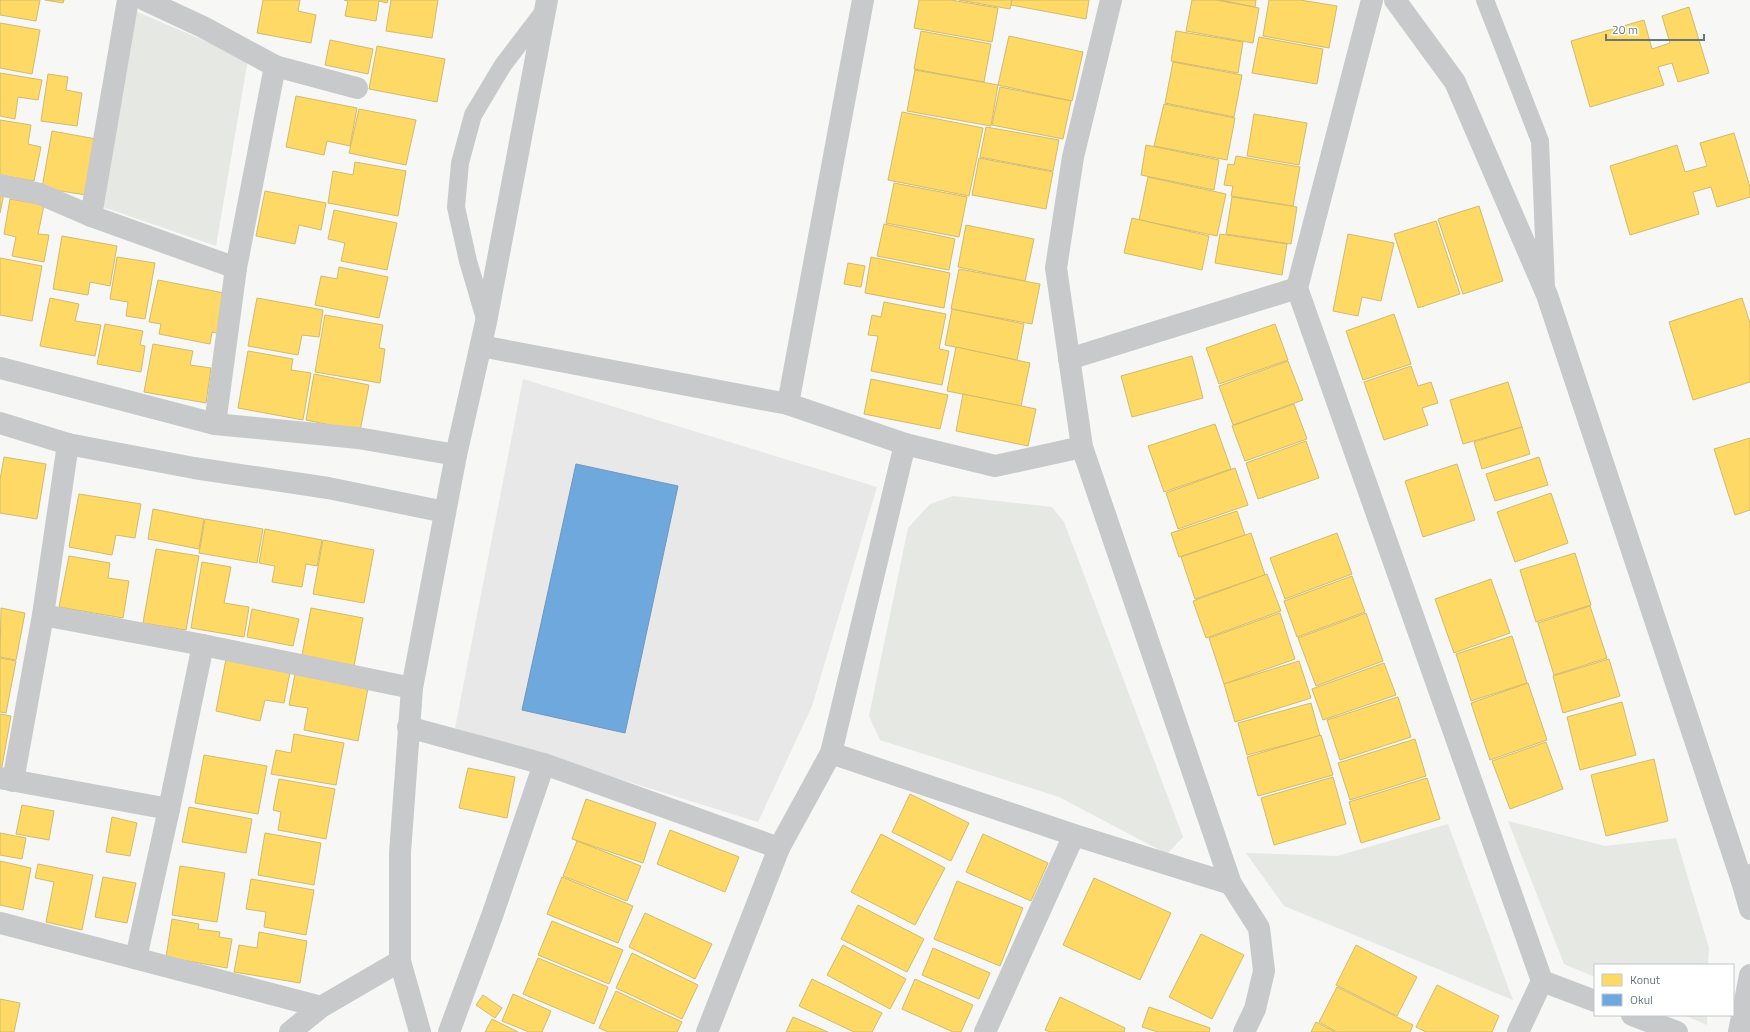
<svg xmlns="http://www.w3.org/2000/svg" width="1750" height="1032" font-family="'Titillium Web',sans-serif">
	<rect width="100%" height="100%" fill="#f7f7f6"/>
	<polygon fill="#e7e8e7" points="523,379 877,487 812,706 758,822 455,728"/>
	<g fill="#e6e8e4">
		<polygon points="137,12 248,59 216,246 103,207"/>
		<polygon points="953,496 1052,507 1064,522 1183,837 1167,854 1059,797 880,740 869,716 908,528 930,504"/>
		<polygon points="1508,821 1605,846 1676,838 1709,948 1708,965 1595,965 1595,977 1564,964"/>
		<polygon points="1448,824 1513,1000 1284,906 1246,853 1337,856"/>
		<polygon points="1684,1015 1707,1015 1707,1025"/>
	</g>
	<g fill="#ffd966" stroke="#d1bb6d">
		<polygon points="0,0 40,0 36,21 0,15"/>
		<polygon points="45,0 64,0 63,3"/>
		<polygon points="263,0 300,0 298,11 316,15 311,43 257,33"/>
		<polygon points="344,0 388,0 387,3 379,1 376,21 345,16 348,1"/>
		<polygon points="391,0 438,0 432,38 386,31"/>
		<polygon points="919,0 951,0 998,8 992,42 914,28"/>
		<polygon points="959,0 1012,0 1010,9"/>
		<polygon points="1012,0 1089,0 1086,19 1011,5"/>
		<polygon points="1192,0 1216,0 1259,8 1253,43 1186,31"/>
		<polygon points="1220,0 1256,0 1255,7"/>
		<polygon points="1269,0 1300,0 1337,6 1329,48 1263,36"/>
		<polygon points="1689,7 1709,73 1678,82 1672,63 1658,67 1664,85 1590,107 1571,41 1644,20 1652,49 1670,43 1662,16"/>
		<polygon points="0,23 40,30 32,74 0,68"/>
		<polygon points="921,31 991,44 984,82 914,69"/>
		<polygon points="1176,31 1243,42 1238,73 1171,61"/>
		<polygon points="1009,36 1083,52 1072,101 998,85"/>
		<polygon points="1259,37 1323,49 1317,84 1252,73"/>
		<polygon points="330,40 373,49 368,74 325,65"/>
		<polygon points="377,46 445,59 437,102 369,89"/>
		<polygon points="1173,62 1242,75 1234,117 1165,103"/>
		<polygon points="915,70 998,85 991,126 907,111"/>
		<polygon points="0,73 42,80 38,100 18,97 15,119 0,116"/>
		<polygon points="48,74 68,77 66,90 82,93 77,126 41,121"/>
		<polygon points="1000,87 1071,101 1063,139 992,125"/>
		<polygon points="296,96 357,108 350,146 327,141 324,155 286,147"/>
		<polygon points="1164,104 1235,118 1227,160 1154,146"/>
		<polygon points="359,109 416,120 406,165 349,153"/>
		<polygon points="902,112 983,128 969,196 888,180"/>
		<polygon points="1254,114 1307,123 1299,165 1247,156"/>
		<polygon points="0,120 31,125 28,144 41,147 34,181 0,175"/>
		<polygon points="986,127 1059,140 1053,171 980,157"/>
		<polygon points="52,131 96,139 86,195 42,188"/>
		<polygon points="1734,133 1750,187 1750,197 1717,207 1711,187 1693,192 1699,214 1630,235 1610,166 1677,145 1685,172 1707,166 1700,143"/>
		<polygon points="1146,145 1219,160 1214,190 1141,175"/>
		<polygon points="1236,156 1300,167 1293,206 1231,196 1233,186 1224,185 1228,164 1234,165"/>
		<polygon points="979,158 1053,172 1046,209 972,195"/>
		<polygon points="355,162 406,171 398,216 328,203 333,171 353,175"/>
		<polygon points="1148,177 1226,194 1217,236 1139,220"/>
		<polygon points="894,183 967,197 959,237 886,223"/>
		<polygon points="0,188 5,189 0,213"/>
		<polygon points="265,191 326,203 321,230 299,225 295,244 256,236"/>
		<polygon points="1232,197 1297,207 1291,244 1226,234"/>
		<polygon points="10,199 44,205 38,234 49,235 44,262 12,256 16,237 4,234"/>
		<polygon points="1479,206 1503,281 1463,294 1438,219"/>
		<polygon points="334,210 397,223 387,270 341,261 345,243 328,239"/>
		<polygon points="1132,218 1209,236 1202,270 1124,253"/>
		<polygon points="1436,221 1460,294 1418,308 1394,234"/>
		<polygon points="884,224 955,239 949,270 877,256"/>
		<polygon points="966,225 1034,239 1025,281 958,267"/>
		<polygon points="1220,234 1287,244 1282,275 1215,263"/>
		<polygon points="1348,234 1394,243 1381,301 1362,297 1358,316 1333,311"/>
		<polygon points="62,236 117,246 110,286 90,282 88,295 53,289"/>
		<polygon points="117,257 155,263 145,319 126,316 128,302 110,299"/>
		<polygon points="871,257 950,273 944,308 865,293"/>
		<polygon points="0,258 42,266 32,321 0,315"/>
		<polygon points="848,263 865,266 861,287 844,284"/>
		<polygon points="339,267 388,277 379,318 315,305 321,276 337,279"/>
		<polygon points="959,269 1040,284 1032,324 951,309"/>
		<polygon points="158,280 229,294 221,334 212,332 210,344 159,334 161,324 149,322"/>
		<polygon points="50,298 79,304 75,321 101,325 95,356 40,346"/>
		<polygon points="257,298 323,310 319,337 302,335 298,355 248,346"/>
		<polygon points="1742,298 1750,323 1750,382 1693,400 1669,322"/>
		<polygon points="884,302 946,314 939,349 949,351 942,385 871,371 878,336 868,335 872,315 881,317"/>
		<polygon points="952,309 1024,324 1017,360 945,345"/>
		<polygon points="1394,314 1411,364 1363,380 1346,331"/>
		<polygon points="325,315 383,325 379,348 385,349 380,383 315,372"/>
		<polygon points="105,324 143,331 140,345 145,346 141,372 97,364"/>
		<polygon points="1275,324 1288,360 1219,384 1206,348"/>
		<polygon points="153,344 193,351 190,365 211,368 206,403 144,392"/>
		<polygon points="956,347 1030,363 1021,406 947,391"/>
		<polygon points="248,351 293,359 291,370 311,373 303,420 238,408"/>
		<polygon points="1192,356 1203,398 1132,417 1121,376"/>
		<polygon points="1288,361 1303,400 1233,425 1219,386"/>
		<polygon points="1411,366 1418,386 1431,382 1438,403 1422,408 1428,425 1384,440 1364,382"/>
		<polygon points="314,374 369,385 360,431 306,420"/>
		<polygon points="871,379 948,395 940,429 864,414"/>
		<polygon points="1508,382 1522,427 1463,444 1450,400"/>
		<polygon points="963,394 1036,409 1028,446 956,431"/>
		<polygon points="1294,404 1307,439 1245,461 1232,426"/>
		<polygon points="1215,424 1231,469 1164,492 1148,446"/>
		<polygon points="1522,427 1530,454 1482,469 1474,442"/>
		<polygon points="1750,438 1750,510 1735,515 1714,449"/>
		<polygon points="1306,441 1319,478 1258,499 1246,463"/>
		<polygon points="4,457 46,464 37,519 0,513 0,480"/>
		<polygon points="1539,457 1548,485 1495,501 1486,474"/>
		<polygon points="1457,464 1475,520 1423,537 1405,481"/>
		<polygon points="1235,468 1248,505 1178,529 1166,493"/>
		<polygon points="1551,493 1568,543 1515,562 1497,512"/>
		<polygon points="79,494 141,504 135,538 116,535 112,555 69,547"/>
		<polygon points="153,509 204,519 199,549 148,539"/>
		<polygon points="1237,511 1245,535 1179,557 1171,533"/>
		<polygon points="205,519 263,529 257,563 199,553"/>
		<polygon points="265,529 322,540 317,566 306,564 302,587 272,582 275,566 259,563"/>
		<polygon points="1251,533 1265,575 1195,599 1181,557"/>
		<polygon points="1337,533 1352,574 1285,599 1270,558"/>
		<polygon points="323,540 374,550 364,603 313,594"/>
		<polygon points="156,549 199,556 186,630 143,623"/>
		<polygon points="1575,553 1591,605 1536,622 1520,570"/>
		<polygon points="69,556 110,563 108,578 129,581 123,618 59,607"/>
		<polygon points="202,562 231,567 224,603 249,607 244,637 191,628"/>
		<polygon points="1267,574 1281,611 1206,638 1193,601"/>
		<polygon points="1352,576 1365,612 1297,637 1284,601"/>
		<polygon points="1491,579 1510,633 1454,653 1435,599"/>
		<polygon points="1590,606 1607,658 1554,675 1538,623"/>
		<polygon points="1,608 25,613 16,660 0,657"/>
		<polygon points="311,608 363,618 354,666 302,655"/>
		<polygon points="252,609 299,619 293,646 247,637"/>
		<polygon points="1280,613 1295,659 1224,684 1209,638"/>
		<polygon points="1366,613 1383,661 1316,686 1298,638"/>
		<polygon points="1512,636 1527,683 1471,701 1456,654"/>
		<polygon points="0,658 16,661 6,713 0,712"/>
		<polygon points="226,659 290,672 284,703 265,700 260,721 216,711"/>
		<polygon points="1609,659 1620,696 1563,713 1553,676"/>
		<polygon points="1299,661 1311,698 1235,722 1224,684"/>
		<polygon points="1384,663 1396,695 1323,720 1312,689"/>
		<polygon points="295,674 368,688 358,741 304,730 308,708 289,705"/>
		<polygon points="1528,683 1547,740 1490,760 1471,703"/>
		<polygon points="1398,697 1411,737 1340,760 1327,720"/>
		<polygon points="1622,702 1636,755 1580,770 1567,717"/>
		<polygon points="1311,703 1320,736 1247,755 1238,723"/>
		<polygon points="0,714 11,716 1,772 0,772"/>
		<polygon points="294,734 344,743 336,785 271,774 276,750 291,753"/>
		<polygon points="1321,735 1333,775 1258,796 1247,757"/>
		<polygon points="1415,739 1426,776 1350,800 1338,763"/>
		<polygon points="1546,742 1563,789 1510,809 1492,761"/>
		<polygon points="204,755 267,766 258,814 195,803"/>
		<polygon points="1654,759 1668,821 1606,836 1591,775"/>
		<polygon points="468,768 515,777 507,818 459,808"/>
		<polygon points="1333,777 1346,824 1274,845 1261,798"/>
		<polygon points="1427,778 1440,819 1361,843 1349,802"/>
		<polygon points="279,779 335,789 326,839 278,830 281,812 273,810"/>
		<polygon points="910,794 969,823 951,861 892,832"/>
		<polygon points="586,799 656,823 643,863 572,839"/>
		<polygon points="22,805 54,811 49,840 16,834"/>
		<polygon points="189,807 252,819 246,853 182,842"/>
		<polygon points="112,817 137,823 130,856 106,852"/>
		<polygon points="670,830 739,857 725,892 657,864"/>
		<polygon points="0,833 26,838 22,859 0,855"/>
		<polygon points="265,833 321,843 314,885 258,875"/>
		<polygon points="881,834 945,868 915,925 851,892"/>
		<polygon points="983,834 1048,863 1031,901 966,872"/>
		<polygon points="577,841 641,866 627,901 563,876"/>
		<polygon points="0,861 31,868 23,910 0,905"/>
		<polygon points="38,864 93,875 82,930 46,922 54,882 35,878"/>
		<polygon points="180,866 225,873 217,922 172,915"/>
		<polygon points="103,877 136,883 127,923 95,917"/>
		<polygon points="562,877 633,906 618,943 547,914"/>
		<polygon points="1094,878 1171,913 1140,980 1063,945"/>
		<polygon points="251,879 314,890 306,935 264,927 266,912 246,909"/>
		<polygon points="957,881 1023,908 1000,966 934,939"/>
		<polygon points="858,905 924,939 907,972 841,939"/>
		<polygon points="645,913 712,944 695,979 629,947"/>
		<polygon points="172,919 199,924 198,929 220,932 219,937 232,939 227,968 166,957"/>
		<polygon points="552,921 623,950 609,984 538,955"/>
		<polygon points="259,932 307,941 300,983 234,972 239,945 257,948"/>
		<polygon points="1201,934 1244,955 1212,1019 1169,997"/>
		<polygon points="843,945 906,979 890,1009 827,975"/>
		<polygon points="1356,945 1417,977 1397,1016 1336,985"/>
		<polygon points="933,948 990,973 979,999 922,975"/>
		<polygon points="632,953 698,985 682,1019 616,988"/>
		<polygon points="538,958 608,987 594,1024 523,994"/>
		<polygon points="812,979 882,1013 872,1032 854,1032 799,1006"/>
		<polygon points="915,979 973,1005 961,1032 953,1032 902,1009"/>
		<polygon points="1437,985 1499,1016 1492,1032 1426,1032 1416,1027"/>
		<polygon points="1337,987 1413,1025 1410,1032 1337,1032 1319,1022"/>
		<polygon points="616,991 682,1022 677,1032 608,1032 599,1028"/>
		<polygon points="513,994 551,1011 542,1032 529,1032 502,1021"/>
		<polygon points="483,995 502,1008 495,1018 476,1005"/>
		<polygon points="1060,997 1125,1028 1124,1032 1050,1032 1045,1030"/>
		<polygon points="0,999 20,1003 14,1032 0,1032"/>
		<polygon points="1149,1007 1210,1028 1209,1032 1158,1032 1142,1027"/>
		<polygon points="793,1017 828,1032 786,1032"/>
		<polygon points="492,1019 518,1032 485,1032"/>
		<polygon points="1316,1022 1335,1032 1311,1032"/>
	</g>
	<polygon fill="#6fa8dc" stroke="#6c99bf" points="576,464 678,486 625,733 522,710"/>
	<g fill="none" stroke-linecap="round" stroke-linejoin="round">
		<g stroke="#c8c9ca" stroke-width="18">
			<polyline points="1485,0 1540,141 1546,287"/>
			<polyline points="486,322 468,261 456,207 460,163 473,115 503,65 545,10"/>
		</g>
		<g stroke="#c8c9ca" stroke-width="22">
			<polyline points="145,0 203,27 275,66 357,88"/>
			<polyline points="1111,0 1073,157 1056,268 1082,447 1231,884 1259,928 1264,971 1255,1009 1244,1032"/>
			<polyline points="1372,0 1297,288 1542,981 1518,1032"/>
			<polyline points="1395,0 1455,82 1547,295 1741,878 1750,909"/>
			<polyline points="0,185 40,194 91,216 236,268"/>
			<polyline points="91,216 128,0"/>
			<polyline points="481,346 788,404"/>
			<polyline points="1069,359 1297,288"/>
			<polyline points="0,368 215,424 358,438 456,455"/>
			<polyline points="0,423 68,444 194,468 328,488 445,512"/>
			<polyline points="215,424 236,268 275,66"/>
			<polyline points="905,444 995,466 1082,447"/>
			<polyline points="43,615 203,645 412,688"/>
			<polyline points="408,727 544,764 492,916 449,1032"/>
			<polyline points="831,753 1074,835 1231,884"/>
			<polyline points="544,764 779,848"/>
			<polyline points="0,778 169,809"/>
			<polyline points="13,781 43,615 68,444"/>
			<polyline points="0,923 321,1007"/>
			<polyline points="136,958 169,809 203,645"/>
			<polyline points="1542,981 1595,1001"/>
			<polyline points="1632,1015 1677,1032"/>
			<polyline points="290,1032 321,1007 400,961"/>
			<polyline points="420,1032 400,961 400,853 412,688 456,455 486,322 547,0"/>
			<polyline points="707,1032 779,848 831,753 905,444 788,404 863,0"/>
			<polyline points="985,1032 1074,835"/>
			<polyline points="1739,1032 1750,975"/>
		</g>
		<polyline stroke="#c8c9ca" stroke-width="22" points="1741,878 1750,875"/>
	</g>
	<rect x="1594" y="964" width="140" height="52" fill="#ffffff" stroke="#c2c8cb"/>
	<rect x="1602" y="974" width="20" height="12" fill="#ffd966" stroke="#c2c8cb"/>
	<text x="1630" y="984" font-size="12" fill="#66767c">Konut</text>
	<rect x="1602" y="994" width="20" height="12" fill="#6fa8dc" stroke="#c2c8cb"/>
	<text x="1630" y="1004" font-size="12" fill="#66767c">Okul</text>
	<path d="M1606 34v6h98v-6" fill="none" stroke="#66767c" stroke-width="2"/>
	<text x="1612" y="34" font-size="12" fill="#66767c" stroke="#ffffff" stroke-width="3" paint-order="stroke">20 m</text>
</svg>
